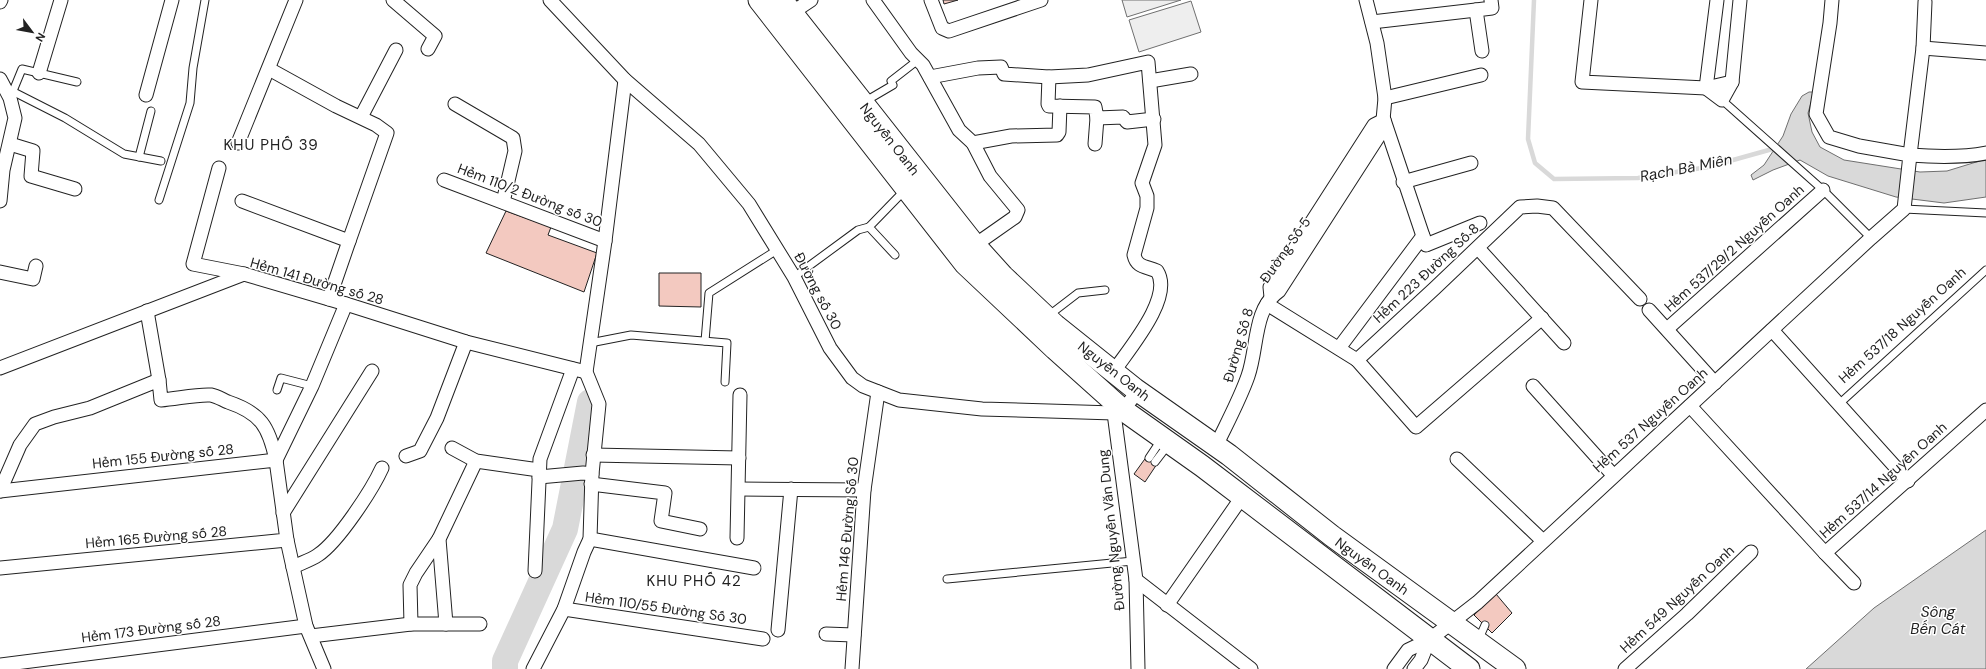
<svg xmlns="http://www.w3.org/2000/svg" width="1986" height="669" font-family="'DM Sans',sans-serif">
	<rect width="100%" height="100%" fill="#fff"/>
	<g fill="#eee" stroke="#6f6f6f">
		<polygon points="1122,0 1181,0 1127,17"/>
		<polygon points="1191,1 1201,32 1139,52 1129,20"/>
	</g>
	<g fill="#d9d9d9" stroke="#6f6f6f">
		<polygon points="1809,92 1814,92 1808,113 1812,132 1820,147 1844,160 1920,172 1947,171 1986,159 1986,197 1944,203 1896,197 1828,176 1800,160 1773,170 1753,180 1751,175 1764,165 1783,136 1791,114 1802,96"/>
		<polygon points="1986,530 1986,669 1806,669 1874,608"/>
	</g>
	<g fill="none" stroke-linecap="round" stroke-linejoin="round">
		<polyline stroke="#d9d9d9" stroke-width="4.5" points="1534,0 1528,139 1535,163 1554,179 1638,178 1708,167 1776,148"/>
		<polyline stroke="#d9d9d9" stroke-width="26" points="505,669 505,661 565,529 590,402"/>
	</g>
	<g fill="#f3c9c0" stroke="#222">
		<polygon points="943,0 958,0 944,4"/>
		<polygon points="506,211 551,227 548,235 597,253 584,292 486,253"/>
		<polygon points="659,273 701,273 701,307 659,306"/>
		<polygon points="1147,456 1157,464 1145,482 1134,474"/>
		<polygon points="1496,594 1512,613 1492,633 1474,615"/>
	</g>
	<g fill="none" stroke-linecap="round" stroke-linejoin="round">
		<defs>
			<g id="lane">
				<polyline points="6,88 65,118 124,154 161,161"/>
				<polyline points="13,91 22,69 77,82"/>
				<polyline points="1722,100 1823,190 1871,238"/>
				<polyline points="864,102 893,85 891,81 918,60"/>
				<polyline points="139,157 151,111"/>
				<polyline points="159,200 190,103 193,68 205,0"/>
				<polyline points="1904,209 1986,213"/>
				<polyline points="895,255 869,227 905,190"/>
				<polyline points="794,277 858,230 869,227"/>
				<polyline points="1048,316 1078,293 1105,290"/>
				<polyline points="705,341 709,293 777,250"/>
				<polyline points="590,343 631,335 727,343 725,382"/>
				<polyline points="277,390 281,378 312,386"/>
				<polyline points="1839,404 1986,270"/>
				<polyline points="1149,458 1161,440"/>
				<polyline points="1155,462 1168,445"/>
				<polyline points="947,579 1133,561"/>
				<polyline points="1478,641 1485,625"/>
			</g>
			<g id="street">
				<polyline points="393,0 435,36 428,49"/>
				<polyline points="550,0 625,80 699,144 749,204 794,277 830,348 852,378 863,386 899,400 982,409 1114,413 1123,410 1138,391"/>
				<polyline points="873,0 911,53 923,65 959,130 973,143 990,176 1018,210 1015,217 975,245"/>
				<polyline points="931,0 942,28 949,31 1041,0"/>
				<polyline points="1591,0 1582,82 1706,88 1732,82"/>
				<polyline points="1717,0 1706,88 1722,100 1732,82 1740,0"/>
				<polyline points="0,2 1,0"/>
				<path d="M1925,2L1923,48L1910,155C1936,157 1961,158 1986,153"/>
				<polyline points="793,12 811,0"/>
				<polyline points="1372,22 1476,10"/>
				<polyline points="1923,48 1986,53"/>
				<polyline points="1482,51 1476,10 1492,8 1491,0"/>
				<polyline points="269,69 336,106 376,125 387,133 349,241"/>
				<polyline points="39,73 61,0"/>
				<path d="M930,77L978,68L1001,67L1004,74L1049,77L1088,75L1148,62L1155,145L1142,183L1147,196V208L1134,255C1137,268 1146,266 1157,271C1174,297 1129,349 1114,371"/>
				<polyline points="1049,77 1048,104 1049,106 1095,107 1097,118 1123,117 1127,122 1154,119"/>
				<polyline points="0,79 10,98 15,118 3,170 0,201"/>
				<polyline points="1150,81 1191,74"/>
				<polyline points="146,95 172,0"/>
				<polyline points="1385,98 1481,75"/>
				<polyline points="455,104 513,138 515,151 503,202"/>
				<polyline points="361,117 396,50"/>
				<polyline points="1384,120 1426,245 1480,223"/>
				<polyline points="238,143 296,0"/>
				<polyline points="973,143 1011,136 1057,135 1059,132 1060,106"/>
				<polyline points="10,144 33,151 31,176 75,189"/>
				<polyline points="1095,144 1097,118"/>
				<polyline points="219,168 193,264 244,274"/>
				<polyline points="444,180 605,241"/>
				<polyline points="1403,182 1471,163"/>
				<polyline points="242,201 349,241 329,299"/>
				<polyline points="1478,248 1564,343"/>
				<polyline points="0,272 33,279 36,266"/>
				<polyline points="1271,297 1270,287 1374,125 1384,120"/>
				<polyline points="1267,304 1357,360 1435,288 1520,207 1537,206 1553,208 1640,299"/>
				<polyline points="1649,310 1715,383"/>
				<polyline points="147,311 159,380"/>
				<polyline points="1667,329 1823,190"/>
				<polyline points="1772,330 1908,481"/>
				<polyline points="1339,348 1423,236"/>
				<polyline points="1357,360 1416,427 1542,318"/>
				<polyline points="0,368 244,274 346,304 466,342 586,372"/>
				<polyline points="1533,386 1613,475"/>
				<polyline points="1690,406 1825,553 1986,410"/>
				<polyline points="1114,413 1136,580 1138,669"/>
				<path d="M1216,446C1227,423 1240,399 1248,376C1258,348 1253,309 1279,291L1382,131L1385,98L1377,43L1366,0"/>
				<polyline points="452,448 476,461 539,470"/>
				<polyline points="593,455 739,458"/>
				<polyline points="406,456 420,451 437,418 466,342"/>
				<polyline points="1457,459 1543,541"/>
				<polyline points="276,460 312,386 346,304"/>
				<polyline points="539,477 583,473 592,474"/>
				<polyline points="591,484 665,493 661,521 700,529"/>
				<polyline points="739,489 864,490"/>
				<polyline points="0,491 276,460 287,540 0,568"/>
				<path d="M0,491L20,445L35,424L54,417L90,408L159,380L161,400C176,399 197,394 211,395C217,396 223,400 228,402C261,413 269,427 276,460"/>
				<polyline points="283,513 372,371"/>
				<polyline points="737,538 740,395"/>
				<polyline points="590,539 754,568"/>
				<polyline points="287,540 306,626 324,669"/>
				<polyline points="1825,553 1854,583"/>
				<path d="M293,567C301,563 311,560 318,555C338,542 372,490 382,468"/>
				<polyline points="535,571 540,459 573,369"/>
				<polyline points="1136,580 1251,669"/>
				<polyline points="1167,605 1242,497"/>
				<polyline points="564,609 763,639"/>
				<polyline points="411,624 410,585 416,573 439,539"/>
				<polyline points="446,624 439,539 476,461"/>
				<polyline points="778,630 791,489"/>
				<polyline points="826,634 854,635"/>
				<polyline points="311,636 411,624 480,624"/>
				<polyline points="0,665 306,626"/>
				<polyline points="533,669 564,609 584,552 590,539 592,474 599,404 586,372 605,241 625,80"/>
				<polyline points="852,669 864,490 878,392"/>
				<polyline points="1394,669 1408,650 1429,640 1478,602 1871,238 1904,209 1910,155 1859,146 1829,137 1816,114 1830,23 1832,0"/>
				<polyline points="1414,669 1421,660 1429,640"/>
				<polyline points="1625,669 1687,614 1751,552"/>
			</g>
			<g id="primary">
				<polyline points="759,0 965,264 1055,349 1123,410 1202,466 1469,669"/>
				<polyline points="782,0 975,245 1003,276 1055,325 1135,389 1229,455 1332,536 1515,669"/>
			</g>
		</defs>
		<use href="#lane" stroke="#222" stroke-width="9"/>
		<use href="#street" stroke="#222" stroke-width="15"/>
		<use href="#primary" stroke="#222" stroke-width="23"/>
		<use href="#lane" stroke="#fff" stroke-width="7"/>
		<use href="#street" stroke="#fff" stroke-width="13"/>
		<use href="#primary" stroke="#fff" stroke-width="21"/>
	</g>
	<g text-anchor="middle" stroke-width="3" stroke-linejoin="round" paint-order="stroke">
		<g font-size="14" fill="#222" stroke="#fff">
			<text transform="translate(890 139) rotate(52)" y="5">Nguyễn Oanh</text>
			<text transform="translate(530 195) rotate(21)" y="5">Hẻm 110/2 Đường số 30</text>
			<text transform="translate(1734 248) rotate(-42)" y="5">Hẻm 537/29/2 Nguyễn Oanh</text>
			<text transform="translate(1285 250) rotate(-55)" y="5">Đường Số 5</text>
			<text transform="translate(1426 273) rotate(-43)" y="5">Hẻm 223 Đường Số 8</text>
			<text transform="translate(317 281) rotate(16)" y="5">Hẻm 141 Đường số 28</text>
			<text transform="translate(818 291) rotate(62)" y="5">Đường số 30</text>
			<text transform="translate(1902 325) rotate(-42)" y="5">Hẻm 537/18 Nguyễn Oanh</text>
			<text transform="translate(1238 345) rotate(-74)" y="5">Đường Số 8</text>
			<text transform="translate(1114 371) rotate(38)" y="5">Nguyễn Oanh</text>
			<text transform="translate(1650 420) rotate(-42)" y="5">Hẻm 537 Nguyễn Oanh</text>
			<text transform="translate(163 456) rotate(-6)" y="5">Hẻm 155 Đường số 28</text>
			<text transform="translate(1883 480) rotate(-42)" y="5">Hẻm 537/14 Nguyễn Oanh</text>
			<text transform="translate(847 529) rotate(-85)" y="5">Hẻm 146 Đường Số 30</text>
			<text transform="translate(1111 530) rotate(-96)" y="5">Đường Nguyễn Văn Dung</text>
			<text transform="translate(156 537) rotate(-5)" y="5">Hẻm 165 Đường số 28</text>
			<text transform="translate(1372 566) rotate(36)" y="5">Nguyễn Oanh</text>
			<text transform="translate(1677 599) rotate(-43)" y="5">Hẻm 549 Nguyễn Oanh</text>
			<text transform="translate(666 608) rotate(8)" y="5">Hẻm 110/55 Đường Số 30</text>
			<text transform="translate(151 629) rotate(-7)" y="5">Hẻm 173 Đường số 28</text>
		</g>
		<g font-size="15" letter-spacing="1" fill="#222" stroke="#fff">
			<text x="271" y="150">KHU PHỐ 39</text>
			<text x="694" y="586">KHU PHỐ 42</text>
		</g>
		<g font-size="15" font-style="italic" fill="#222" stroke="#fff">
			<text transform="translate(1686 168) rotate(-11)" y="5">Rạch Bà Miên</text>
			<text x="1938" y="617">Sông<tspan x="1938" dy="17">Bến Cát</tspan></text>
		</g>
	</g>
	<g transform="translate(32 32) rotate(122)" stroke="#ffffff" stroke-width="3" paint-order="stroke">
	<path d="M0-3L7 15L0 10L-7 15Z" fill="#222222"/>
	<text y="-6" font-size="11" font-weight="bold" text-anchor="middle" fill="#222222">N</text>
	</g>
</svg>
